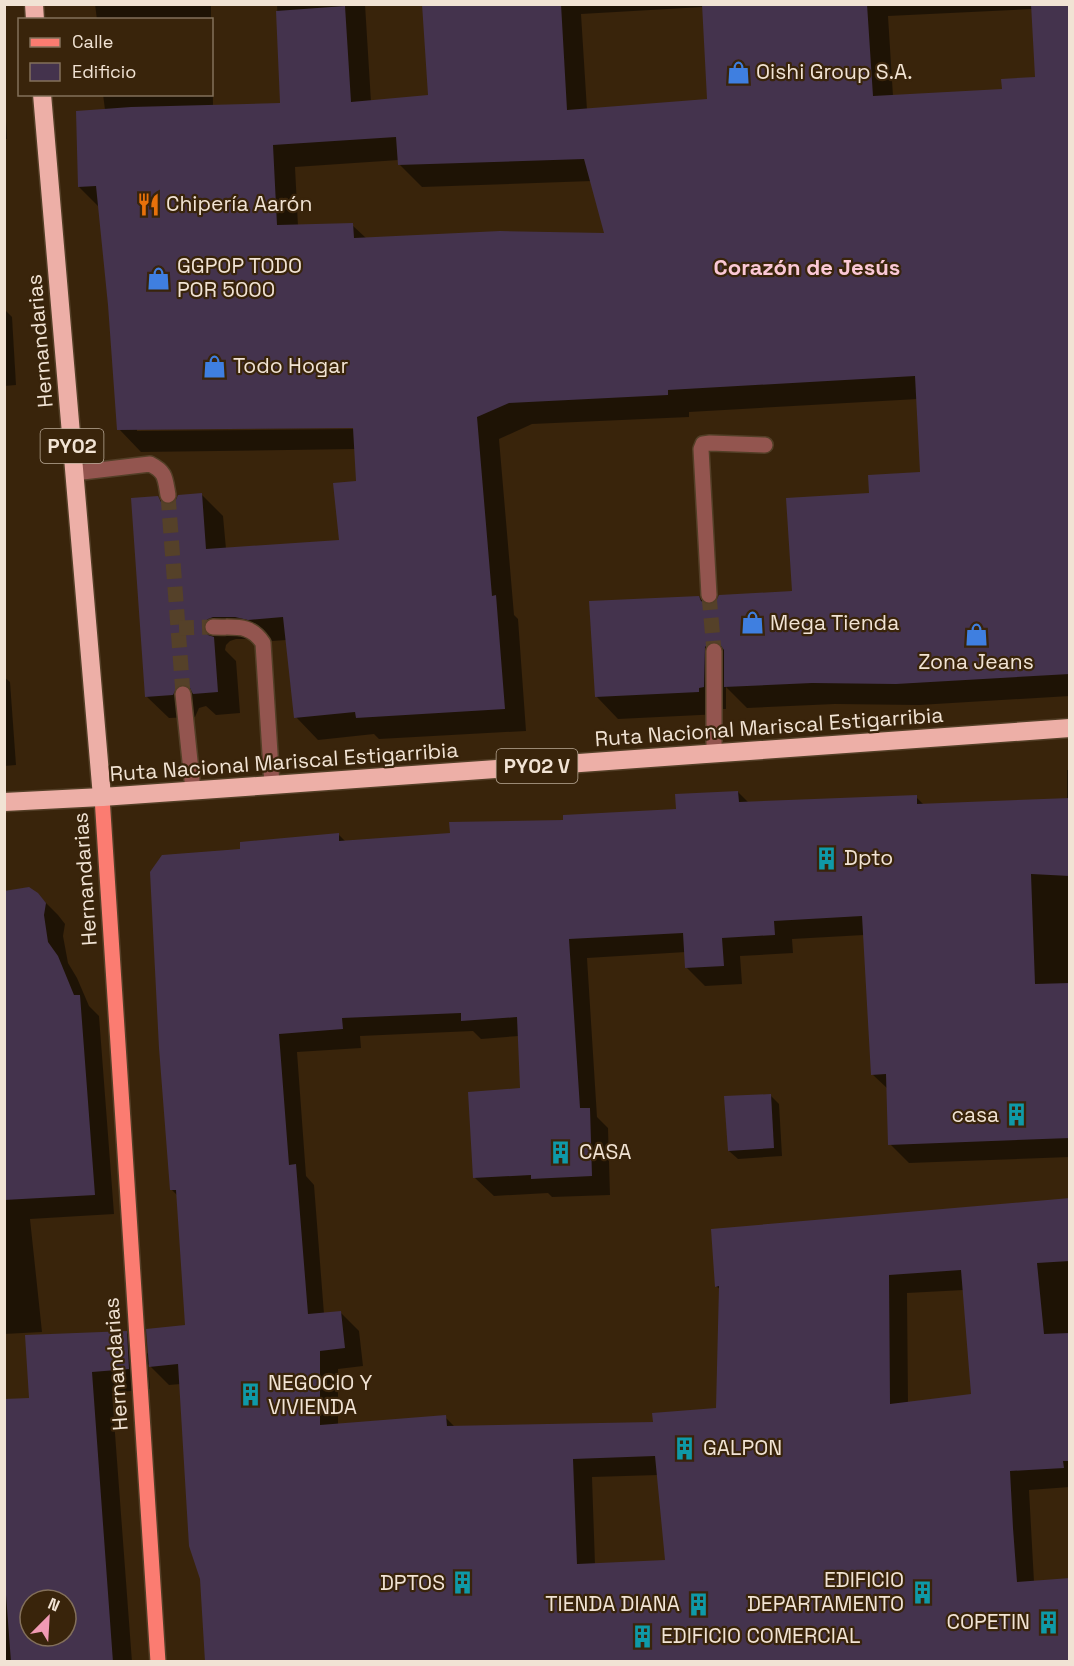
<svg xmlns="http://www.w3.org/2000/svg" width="1074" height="1666" font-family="'Space Grotesk',sans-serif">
	<rect width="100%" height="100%" fill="#39240b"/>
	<g fill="#0007" fill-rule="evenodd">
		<polygon points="95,4 211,4 211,20 97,20"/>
		<path d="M277,4H365L371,102L430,96L423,4H1070V696L919,705L835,704L747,708L726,687V709H720L721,714L618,719L596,696L699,597L709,606L793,592L870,495L922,473L918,399L689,412V417L532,424L499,439L514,615L518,619L526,731L379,739L374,734L318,740L296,717L287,640L272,641L258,639H236L230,641L226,645L225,650L236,661L240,713L216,715L206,706L199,708L195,717L169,718L146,696L158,498L165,505L169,506L201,494L223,516L226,549L341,542L357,483L356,449L141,452L119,429L110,305L99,207L79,187L105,110L103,94H212V23L213,106L282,104ZM703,7L709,101L587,110L581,14ZM1032,9L1036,79L1004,90L893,96L888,16ZM399,160V164L422,187L592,181L606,234L366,238L352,225L298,226L295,167ZM361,426V429L137,431V428Z"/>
		<polygon points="4,83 7,139 4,139"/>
		<polygon points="4,175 6,209 4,209"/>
		<polygon points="4,309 12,317 16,385 4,386"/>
		<polygon points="4,677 10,682 16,765 4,766"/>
		<path d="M1067,770H1070V1157L909,1163L890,1144L888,1089L872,1074L864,935L792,939L793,953L740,956L742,984L705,986L686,967V952L587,958L597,1117L608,1128L610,1195L552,1197L548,1193L494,1196L475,1178L521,1090L519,1036L481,1039L473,1031L360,1036L361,1048L297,1052L306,1176L314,1185L324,1314L341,1313L359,1331L363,1366L338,1369V1426L445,1417L455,1427L654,1423L718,1410L721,1290L716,1286L1070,1200V1487L1029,1490L1034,1582L1070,1662L202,1579L181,1384L169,1385L148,1364L150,1389L112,1393L132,1662H4V1401L31,1399L126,1332L149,1355L187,1327L178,1196L171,1189L242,851L338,834L346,842L451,834L677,810L738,792L749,803L916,797L924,805L1067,799ZM964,1290L973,1396L908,1403L907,1293ZM659,1475L666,1562L595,1565L592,1477ZM30,1600H66V1636H30Z"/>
		<polygon points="4,892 37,894 58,915 65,924 63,936 68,963 77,978 89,1006 99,1016 114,1214 30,1219 42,1332 4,1334"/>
		<polygon points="770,1095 779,1104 782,1156 738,1159 729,1151"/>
	</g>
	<g fill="#44334d" fill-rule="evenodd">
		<path d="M422,4H561L567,110L707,99L702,4H867L873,96L1002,89L1001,79L1035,77L1031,4H1070V674L896,684L812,683L724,687V650L719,643L713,641L709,643L705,647L704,687L699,688V692L595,697L589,601L699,596L701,601L709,605L715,603L719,595L792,591L786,498L869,493L868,475L920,472L915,376L668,390V395L509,403L477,417L492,596L496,595L505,709L356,718L355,712L294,718L283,617L248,620L235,617H213L208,619L204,622L203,627L208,635L214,637L218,692L193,694L190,688L183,684L177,687L173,695L145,697L131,498L158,496L161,502L169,505L175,502L178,495L202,493L206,549L339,540L333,483L356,481L353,428L117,430L108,305L96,186L78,187L76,111L131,107L280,103L276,11L345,6L351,102L428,95ZM396,137L398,165L584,159L604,233L500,231L354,238L353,223L277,225L273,145Z"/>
		<path d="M738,791L739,802L917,795V804L1070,798V876L1031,874L1035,984L1070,983V1138L888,1145L886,1074L871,1075L862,916L774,921L775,935L722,938L724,966L685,968L683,933L569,939L580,1108H590L592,1176L531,1179V1175L473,1178L468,1092L520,1088L517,1017L461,1021V1013L342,1018L343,1029L279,1034L289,1165L296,1164L308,1314L341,1311L345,1348L320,1351V1425L446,1415L447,1426L653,1422L652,1413L716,1408L719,1286L715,1287L711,1229L1070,1198V1261L1037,1263L1044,1334L1070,1333V1461H1063L1064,1468L1010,1471L1013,1528L1017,1582L1070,1578V1662H205L200,1579L189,1546L178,1364L149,1367L146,1329L185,1325L176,1190H170L159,1048L150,872L162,855L240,849V842L339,833V841L450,833L449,822L563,820V815L676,809L675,794ZM961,1270L971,1394L890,1404L889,1275ZM655,1456L665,1560L577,1564L573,1459Z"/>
		<polygon points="29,887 38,893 46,903 44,915 48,942 58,956 74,995 80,995 95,1195 4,1200 4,891"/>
		<polygon points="771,1094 774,1148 728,1151 724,1096"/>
		<path d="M127,1331L129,1369L92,1372L113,1662H11L6,1595H4V1399L29,1398L25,1335ZM30,1600H66V1636H30Z"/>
	</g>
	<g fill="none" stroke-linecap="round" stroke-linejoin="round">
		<g stroke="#554129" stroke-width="15" stroke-dasharray="15 8" stroke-linecap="butt">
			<polyline points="168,495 183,694"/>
			<polyline points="709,595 714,651"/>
			<polyline points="179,628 213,627"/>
		</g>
		<defs>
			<g id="minor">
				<path d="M74,473L150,464C166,472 165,478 168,495"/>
				<polyline points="709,595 701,449 703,444 710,443 765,445"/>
				<path d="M213,627C235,628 250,623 263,643L272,785"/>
				<polyline points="714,651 714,754"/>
				<polyline points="183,694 193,790"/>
			</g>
			<polyline id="major" points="102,797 158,1662"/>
			<g id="highway">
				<polyline points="34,4 35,20"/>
				<polyline points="42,94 102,797"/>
				<polyline points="4,802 102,797 272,785 1070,728"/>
			</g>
		</defs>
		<use href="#minor" stroke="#533f27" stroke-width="18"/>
		<use href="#major" stroke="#533f27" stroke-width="18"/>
		<use href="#highway" stroke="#533f27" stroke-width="21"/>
		<use href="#minor" stroke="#93554f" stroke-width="15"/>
		<use href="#major" stroke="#fb7c71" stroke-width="15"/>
		<use href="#highway" stroke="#edafa7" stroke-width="18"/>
	</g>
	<defs>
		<symbol id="shop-bare" viewBox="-9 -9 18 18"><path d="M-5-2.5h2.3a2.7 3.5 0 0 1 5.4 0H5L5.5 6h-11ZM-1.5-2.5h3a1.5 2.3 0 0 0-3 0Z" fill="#3f7fe0" stroke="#39240b" stroke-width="2.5" paint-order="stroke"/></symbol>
		<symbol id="restaurant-bare" viewBox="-9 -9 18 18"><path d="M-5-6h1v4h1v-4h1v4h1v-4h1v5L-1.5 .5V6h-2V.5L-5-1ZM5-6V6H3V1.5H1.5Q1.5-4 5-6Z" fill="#e8710a" stroke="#39240b" stroke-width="2.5" paint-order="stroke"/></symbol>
		<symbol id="building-bare" viewBox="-9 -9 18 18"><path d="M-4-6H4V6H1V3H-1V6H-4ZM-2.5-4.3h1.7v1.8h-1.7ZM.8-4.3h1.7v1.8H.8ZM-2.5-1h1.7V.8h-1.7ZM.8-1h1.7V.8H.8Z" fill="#0f9aa8" stroke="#39240b" stroke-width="2.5" paint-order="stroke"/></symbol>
	</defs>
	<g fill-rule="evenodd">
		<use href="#shop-bare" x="722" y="56" width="33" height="33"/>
		<use href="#restaurant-bare" x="132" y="188" width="33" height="33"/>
		<use href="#shop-bare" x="142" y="262" width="33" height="33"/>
		<use href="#shop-bare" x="198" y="350" width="33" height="33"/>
		<use href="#shop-bare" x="736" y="606" width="33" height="33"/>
		<use href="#shop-bare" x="960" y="618" width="33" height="33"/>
		<use href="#building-bare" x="810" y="842" width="33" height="33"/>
		<use href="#building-bare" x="1000" y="1098" width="33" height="33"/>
		<use href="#building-bare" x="544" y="1136" width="33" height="33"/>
		<use href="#building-bare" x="234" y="1378" width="33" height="33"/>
		<use href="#building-bare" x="668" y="1432" width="33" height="33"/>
		<use href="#building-bare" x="446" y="1566" width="33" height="33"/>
		<use href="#building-bare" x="906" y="1576" width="33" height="33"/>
		<use href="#building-bare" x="682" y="1588" width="33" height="33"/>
		<use href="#building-bare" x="1032" y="1606" width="33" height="33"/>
		<use href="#building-bare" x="626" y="1620" width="33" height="33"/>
	</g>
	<g text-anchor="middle" stroke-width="4.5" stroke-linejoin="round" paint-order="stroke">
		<g fill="#39240b" stroke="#baaa98" stroke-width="1.5">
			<rect x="40.5" y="429" width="63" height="34" rx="4.5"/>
			<rect x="496.5" y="749" width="81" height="34" rx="4.5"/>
		</g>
		<g font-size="20" font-weight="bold" fill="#f1e3d4">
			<text x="72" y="453">PY02</text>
			<text x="537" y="773">PY02 V</text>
		</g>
		<g font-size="21" fill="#f1e3d4" stroke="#39240b" text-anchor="start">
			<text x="756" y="79">Oishi Group S.A.</text>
			<text x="166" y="211">Chipería Aarón</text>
			<text x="177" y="273">GGPOP TODO<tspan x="177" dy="24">POR 5000</tspan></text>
			<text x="233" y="373">Todo Hogar</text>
			<text x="770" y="630">Mega Tienda</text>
			<text x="976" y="669" text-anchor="middle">Zona Jeans</text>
			<text x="844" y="865">Dpto</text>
			<text x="999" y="1122" text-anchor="end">casa</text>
			<text x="579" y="1159">CASA</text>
			<text x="268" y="1390">NEGOCIO Y<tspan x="268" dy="24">VIVIENDA</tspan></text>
			<text x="703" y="1455">GALPON</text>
			<text x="904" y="1587" text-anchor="end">EDIFICIO<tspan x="904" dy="24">DEPARTAMENTO</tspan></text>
			<text x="445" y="1590" text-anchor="end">DPTOS</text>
			<text x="680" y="1611" text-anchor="end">TIENDA DIANA</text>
			<text x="1030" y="1629" text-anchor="end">COPETIN</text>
			<text x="661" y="1643">EDIFICIO COMERCIAL</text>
		</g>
		<g font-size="21" fill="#f1e3d4" stroke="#39240b">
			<text transform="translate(40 341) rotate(-95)" y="7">Hernandarias</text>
			<text transform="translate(769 727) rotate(-4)" y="7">Ruta Nacional Mariscal Estigarribia</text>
			<text transform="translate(284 762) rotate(-4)" y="7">Ruta Nacional Mariscal Estigarribia</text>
			<text transform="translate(85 879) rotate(-94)" y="7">Hernandarias</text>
			<text transform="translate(116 1364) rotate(-94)" y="7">Hernandarias</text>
		</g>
		<g font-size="22" font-weight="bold" fill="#fac8d6" stroke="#39240b">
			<text x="807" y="275">Corazón de Jesús</text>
		</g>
	</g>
	<rect width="1074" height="1666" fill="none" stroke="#f1e3d4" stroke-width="12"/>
	<rect x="18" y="18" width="195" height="78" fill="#39240b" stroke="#83705b" stroke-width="1.5"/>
	<rect x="30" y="38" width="30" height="9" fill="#fb7c71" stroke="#83705b" stroke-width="1.5"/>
	<text x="72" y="48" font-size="18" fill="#f1e3d4">Calle</text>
	<rect x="30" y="63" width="30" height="18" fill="#44334d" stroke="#83705b" stroke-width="1.5"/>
	<text x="72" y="78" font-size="18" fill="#f1e3d4">Edificio</text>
	<g transform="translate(48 1618) rotate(24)"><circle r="28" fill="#39240b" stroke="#83705b" stroke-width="1.5"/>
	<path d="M0-4.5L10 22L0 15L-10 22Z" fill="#f09ab4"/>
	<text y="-9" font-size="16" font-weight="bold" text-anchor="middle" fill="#f1e3d4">N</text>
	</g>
</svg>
